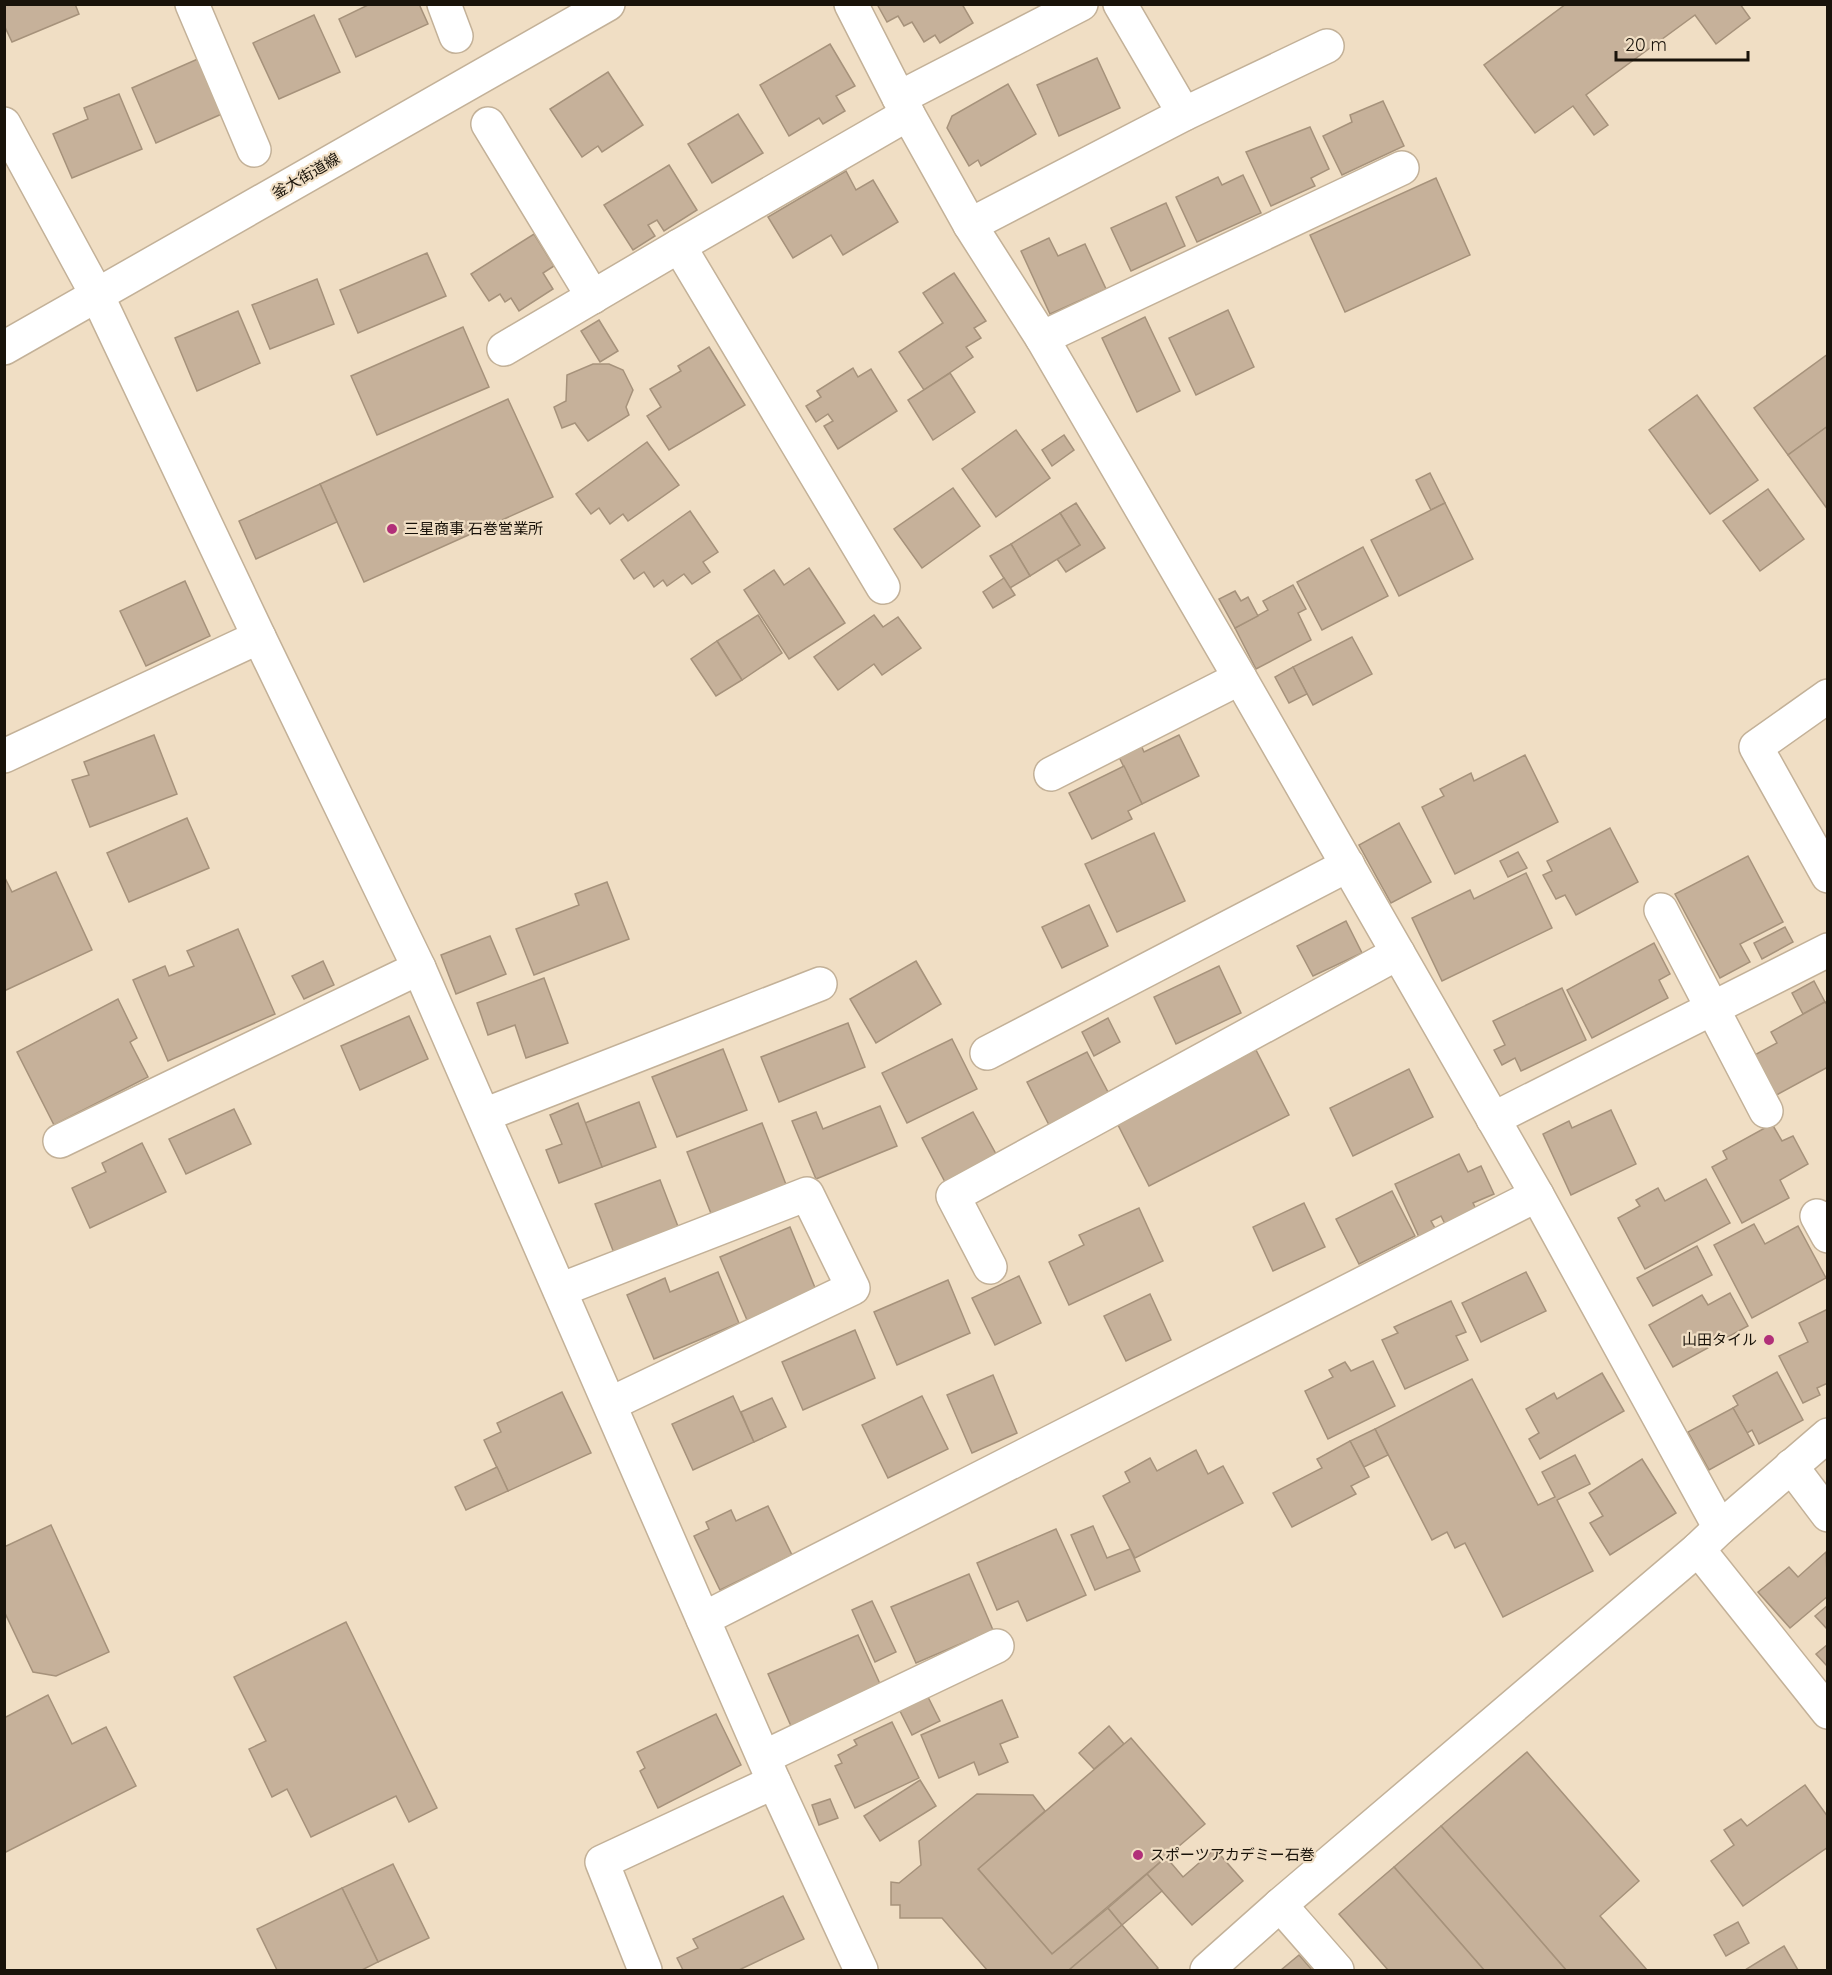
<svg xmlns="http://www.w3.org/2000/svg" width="1832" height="1975" font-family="Quicksand,'Noto Sans JP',sans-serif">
	<rect width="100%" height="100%" fill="#f0dec4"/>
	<g fill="#c6b19a" stroke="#a6927b" stroke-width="1.5">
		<polygon points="4,4 75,4 79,14 12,42 4,25"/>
		<polygon points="370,4 419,4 428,24 356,57 339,19"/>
		<polygon points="877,4 962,4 973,23 940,43 935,35 924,42 912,22 904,26 898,16 887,22"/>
		<polygon points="1566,4 1740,4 1750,18 1716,44 1695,15 1586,95 1608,125 1594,135 1573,106 1535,133 1484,65"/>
		<polygon points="314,15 340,72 279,99 253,43"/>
		<polygon points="830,44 855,86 836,96 845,111 823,124 819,118 789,136 760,85"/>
		<polygon points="200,58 224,113 156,143 132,88"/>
		<polygon points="1097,58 1120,108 1059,136 1037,85"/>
		<polygon points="608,72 643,125 602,152 598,146 582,157 550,109"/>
		<polygon points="1008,84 1036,134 981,166 978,160 969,166 947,128 952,116"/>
		<polygon points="119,94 142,149 72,178 53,134 88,119 84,108"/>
		<polygon points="1383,101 1404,146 1342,175 1323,136 1352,122 1350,115"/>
		<polygon points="738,114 763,153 712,183 688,144"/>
		<polygon points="1310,127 1329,169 1311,178 1315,186 1271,206 1246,152"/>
		<polygon points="669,165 697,210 664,231 657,220 648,225 655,236 633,250 604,205"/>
		<polygon points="846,171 856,190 873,180 898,222 843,255 831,235 793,258 768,217"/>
		<polygon points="1243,175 1261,213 1197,242 1176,197 1218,177 1222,185"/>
		<polygon points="1436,178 1470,255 1345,312 1310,235"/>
		<polygon points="1166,203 1185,246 1131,271 1111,228"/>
		<polygon points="534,234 554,266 543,273 553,289 519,311 511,298 505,302 500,294 489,301 471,274"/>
		<polygon points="1049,238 1058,256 1085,244 1106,289 1050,314 1021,251"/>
		<polygon points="427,253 446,296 358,333 340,290"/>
		<polygon points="954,273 986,321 974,328 981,338 966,347 973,357 924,390 899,352 943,323 923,293"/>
		<polygon points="317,279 334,324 270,349 252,305"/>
		<polygon points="1228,310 1254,367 1196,395 1169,338"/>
		<polygon points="238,311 260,363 197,391 175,338"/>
		<polygon points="1145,317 1180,391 1137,412 1102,338"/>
		<polygon points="599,320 618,351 600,362 581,331"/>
		<polygon points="463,327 489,387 377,435 351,376"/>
		<polygon points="709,347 745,405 669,450 647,416 661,407 650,389 681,371 678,366"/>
		<polygon points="1828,354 1828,426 1788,455 1754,408"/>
		<polygon points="593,364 609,364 623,370 633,390 626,407 629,415 588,441 575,423 562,428 554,407 566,401 567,375"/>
		<polygon points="853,368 858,377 871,369 897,411 838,449 824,426 833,421 828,414 816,422 806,406 821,397 817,391"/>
		<polygon points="950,373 975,412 933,440 908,400"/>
		<polygon points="1697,395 1758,480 1710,514 1649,430"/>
		<polygon points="508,399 553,497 364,582 320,484"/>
		<polygon points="1828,426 1828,510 1788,455"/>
		<polygon points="1016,430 1050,478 996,517 962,469"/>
		<polygon points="1064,435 1074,450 1052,466 1042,450"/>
		<polygon points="647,442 679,485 628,521 623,514 610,524 599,508 591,514 576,494"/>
		<polygon points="1430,473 1445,503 1431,510 1416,480"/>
		<polygon points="320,484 337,522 256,559 239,521"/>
		<polygon points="953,488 980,526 922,568 894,529"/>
		<polygon points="1768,489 1804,539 1760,571 1723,521"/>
		<polygon points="1076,503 1105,548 1066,572 1057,559 1080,545 1060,513"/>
		<polygon points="1445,503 1473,559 1399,596 1371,540"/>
		<polygon points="690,511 718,552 703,562 710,572 692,584 684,574 667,586 663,580 654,587 644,572 634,579 621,560"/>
		<polygon points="1060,513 1080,545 1030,576 1011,544"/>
		<polygon points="1011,544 1030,576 1010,588 990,556"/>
		<polygon points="1363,547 1388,596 1322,630 1297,582"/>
		<polygon points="809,568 845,623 789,659 744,590 774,570 784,585"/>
		<polygon points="1004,578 1015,595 993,608 983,592"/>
		<polygon points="185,581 210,636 146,666 120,611"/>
		<polygon points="1293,585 1306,609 1298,613 1311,640 1256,669 1235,628 1268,610 1263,601"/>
		<polygon points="1235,591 1241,601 1248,597 1258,616 1235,628 1219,599"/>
		<polygon points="758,615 782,653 742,680 717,641"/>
		<polygon points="874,615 883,627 898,617 921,648 882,675 874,664 838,690 814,657"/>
		<polygon points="1352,637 1372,674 1313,705 1293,667"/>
		<polygon points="717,641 742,680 716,696 691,659"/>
		<polygon points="1293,667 1307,694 1289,703 1275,677"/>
		<polygon points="154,735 177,794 90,827 72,780 89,775 84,762"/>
		<polygon points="1179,735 1199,776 1142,804 1118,755 1140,743 1144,752"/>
		<polygon points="1525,755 1558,822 1455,874 1422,807 1444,796 1440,789 1471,773 1474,781"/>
		<polygon points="1124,766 1142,804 1128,811 1132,819 1092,839 1069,793"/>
		<polygon points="187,818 209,868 129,902 107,853"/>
		<polygon points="1399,823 1431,882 1391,903 1359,845"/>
		<polygon points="1610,828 1638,882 1576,915 1565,895 1556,899 1543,875 1552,871 1547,861"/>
		<polygon points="1154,833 1185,901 1117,932 1085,864"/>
		<polygon points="1518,852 1527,868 1508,877 1500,861"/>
		<polygon points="1748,856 1783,922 1740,944 1750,962 1720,978 1675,894"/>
		<polygon points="56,872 92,950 4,991 4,876 12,892"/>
		<polygon points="1526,873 1552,928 1442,981 1412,918 1470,890 1474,899"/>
		<polygon points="607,882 629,939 534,975 516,929 579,905 575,894"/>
		<polygon points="1089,905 1108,946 1062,968 1042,927"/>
		<polygon points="1346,921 1362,953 1313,976 1297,946"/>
		<polygon points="1785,927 1793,942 1762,959 1754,943"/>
		<polygon points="238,929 275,1014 168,1061 133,980 165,966 169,976 194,966 187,951"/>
		<polygon points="490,936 506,974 456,994 441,955"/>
		<polygon points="1654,943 1670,974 1659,980 1668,998 1592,1038 1567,990"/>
		<polygon points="323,961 334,985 304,999 292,976"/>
		<polygon points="916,961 941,1004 876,1043 850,999"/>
		<polygon points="1219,966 1241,1013 1176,1044 1154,997"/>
		<polygon points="544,978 568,1043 526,1058 515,1025 488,1035 477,1003"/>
		<polygon points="1814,981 1825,1002 1803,1014 1792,993"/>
		<polygon points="1562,988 1586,1040 1521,1071 1515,1058 1502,1065 1494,1050 1505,1045 1493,1021"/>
		<polygon points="118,999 137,1038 130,1042 148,1077 54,1125 17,1052"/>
		<polygon points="1825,1002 1828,1006 1828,1067 1771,1098 1749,1058 1777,1043 1771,1032"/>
		<polygon points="409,1016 428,1059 360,1090 341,1046"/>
		<polygon points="1108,1018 1120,1042 1094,1056 1082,1032"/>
		<polygon points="848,1023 865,1067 779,1102 761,1057"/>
		<polygon points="952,1039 977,1089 907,1123 882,1073"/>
		<polygon points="723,1049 747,1110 677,1137 652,1077"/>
		<polygon points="1256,1050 1289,1115 1149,1186 1116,1121"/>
		<polygon points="1087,1052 1109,1094 1049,1125 1027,1082"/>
		<polygon points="1409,1069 1433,1117 1353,1156 1330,1108"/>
		<polygon points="639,1102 656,1147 602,1167 585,1123"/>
		<polygon points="578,1103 602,1167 559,1183 546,1150 562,1144 550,1115"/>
		<polygon points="880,1106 897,1146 816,1179 792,1121 816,1112 823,1129"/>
		<polygon points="234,1109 251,1144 186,1174 169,1139"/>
		<polygon points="1611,1110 1636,1164 1571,1195 1543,1134 1569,1121 1572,1128"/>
		<polygon points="973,1112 996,1154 945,1182 922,1138"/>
		<polygon points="762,1123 787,1187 712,1216 687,1152"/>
		<polygon points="1772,1124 1782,1141 1793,1136 1808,1164 1780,1180 1789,1198 1742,1223 1712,1167 1727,1159 1723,1151"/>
		<polygon points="142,1143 166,1192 90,1228 72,1188 106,1172 102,1163"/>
		<polygon points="1459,1154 1468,1172 1481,1166 1494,1194 1473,1203 1477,1211 1446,1226 1441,1216 1431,1221 1436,1230 1419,1237 1395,1184"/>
		<polygon points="1706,1179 1730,1223 1645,1269 1618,1218 1640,1206 1636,1200 1658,1188 1665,1201"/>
		<polygon points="660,1180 679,1229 614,1253 595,1204"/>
		<polygon points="1392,1191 1415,1236 1359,1264 1336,1219"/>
		<polygon points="1304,1203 1325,1247 1273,1271 1253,1227"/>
		<polygon points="1139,1208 1163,1261 1069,1305 1049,1262 1084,1245 1079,1235"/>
		<polygon points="1754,1224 1765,1244 1798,1226 1826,1278 1752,1318 1714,1245"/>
		<polygon points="790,1227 816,1290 747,1320 720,1257"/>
		<polygon points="1697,1246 1712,1275 1653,1306 1637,1278"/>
		<polygon points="718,1272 739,1323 654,1359 627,1295 665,1278 670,1292"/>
		<polygon points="1526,1272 1546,1311 1481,1342 1462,1303"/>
		<polygon points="1019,1276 1041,1323 995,1345 972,1298"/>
		<polygon points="948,1280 970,1333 897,1365 874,1312"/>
		<polygon points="1730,1293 1748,1326 1673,1367 1649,1325 1702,1295 1708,1305"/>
		<polygon points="1150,1294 1171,1340 1126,1361 1104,1316"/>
		<polygon points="1451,1301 1466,1332 1456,1336 1468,1360 1405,1389 1382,1340 1398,1333 1394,1327"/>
		<polygon points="1828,1309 1828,1383 1817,1388 1820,1395 1803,1403 1779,1356 1808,1342 1799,1323"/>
		<polygon points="855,1330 875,1378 803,1410 782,1362"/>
		<polygon points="1373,1361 1395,1406 1328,1439 1305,1391 1333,1377 1329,1370 1345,1362 1351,1371"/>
		<polygon points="1777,1372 1803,1420 1759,1444 1752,1430 1747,1433 1733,1408 1738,1405 1733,1396"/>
		<polygon points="1602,1373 1624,1411 1540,1459 1529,1439 1539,1433 1526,1409 1554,1393 1557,1399"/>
		<polygon points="993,1375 1017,1433 972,1453 947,1395"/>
		<polygon points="1472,1379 1538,1505 1555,1497 1542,1472 1575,1455 1590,1484 1557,1500 1593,1571 1503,1617 1465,1543 1455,1548 1447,1532 1432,1540 1375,1429"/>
		<polygon points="562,1392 591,1453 508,1491 484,1440 501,1432 497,1423"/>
		<polygon points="733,1396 754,1442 693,1470 672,1424"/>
		<polygon points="922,1396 948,1449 888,1478 862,1425"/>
		<polygon points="772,1398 786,1427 754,1442 741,1412"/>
		<polygon points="1733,1408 1754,1445 1709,1470 1688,1432"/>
		<polygon points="1375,1429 1388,1455 1364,1467 1350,1441"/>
		<polygon points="1350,1441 1369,1477 1351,1486 1356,1494 1292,1527 1273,1493 1322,1468 1317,1459"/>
		<polygon points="1196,1450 1208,1474 1223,1466 1243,1503 1135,1558 1103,1496 1130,1482 1125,1472 1150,1458 1157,1471"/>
		<polygon points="1642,1459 1676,1513 1610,1555 1590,1523 1603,1516 1589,1493"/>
		<polygon points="497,1467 508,1491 466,1510 455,1487"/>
		<polygon points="768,1506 792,1555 720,1590 694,1536 709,1529 706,1522 731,1510 736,1521"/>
		<polygon points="51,1525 109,1652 56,1676 33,1672 4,1611 4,1547"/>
		<polygon points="1093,1526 1107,1558 1130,1549 1140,1571 1095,1590 1071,1535"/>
		<polygon points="1056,1529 1086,1595 1027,1621 1018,1601 997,1610 977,1563"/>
		<polygon points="1826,1552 1828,1596 1790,1628 1758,1592 1789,1567 1798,1577"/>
		<polygon points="969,1574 993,1630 916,1663 891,1607"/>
		<polygon points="872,1601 896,1652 875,1662 852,1610"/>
		<polygon points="1828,1605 1828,1630 1815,1616"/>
		<polygon points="346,1622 437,1808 409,1822 396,1796 311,1837 287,1789 272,1797 249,1749 266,1741 234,1677"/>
		<polygon points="858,1635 881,1686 791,1726 768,1674"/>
		<polygon points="1828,1644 1828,1667 1816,1654"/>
		<polygon points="926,1693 940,1721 912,1735 898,1707"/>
		<polygon points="48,1695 72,1744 106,1727 136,1786 4,1853 4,1718"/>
		<polygon points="1002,1700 1018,1737 1000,1744 1008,1762 979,1775 974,1762 939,1778 921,1735"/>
		<polygon points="716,1714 741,1765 658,1808 640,1771 645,1768 637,1752"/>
		<polygon points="892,1722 919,1778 855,1808 835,1766 842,1763 838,1755 857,1745 854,1740"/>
		<polygon points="1109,1726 1124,1744 1094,1769 1079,1753"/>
		<polygon points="1131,1738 1205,1824 1052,1954 978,1869"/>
		<polygon points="1527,1752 1639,1881 1600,1916 1647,1970 1566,1970 1441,1826"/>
		<polygon points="920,1780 936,1806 880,1841 864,1816"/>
		<polygon points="1805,1785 1828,1817 1828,1847 1743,1906 1711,1861 1734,1845 1724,1830 1741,1819 1747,1826"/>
		<polygon points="977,1794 1033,1795 1045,1811 978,1869 1052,1954 1108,1908 1122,1925 1069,1970 987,1970 942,1918 900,1918 900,1905 891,1905 891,1882 899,1883 921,1865 919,1841"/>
		<polygon points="830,1799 838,1818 819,1825 812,1805"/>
		<polygon points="1441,1826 1566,1970 1484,1970 1394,1867"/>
		<polygon points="1215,1849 1243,1881 1192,1925 1147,1874 1166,1857 1183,1877"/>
		<polygon points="393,1864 429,1938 378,1962 342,1888"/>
		<polygon points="1394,1867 1484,1970 1388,1970 1339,1914"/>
		<polygon points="1147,1874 1162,1891 1122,1925 1108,1908"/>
		<polygon points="342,1888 378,1962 362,1970 277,1970 257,1929"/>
		<polygon points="783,1896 804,1939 739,1970 683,1970 677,1958 698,1948 693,1939"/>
		<polygon points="1738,1922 1749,1943 1726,1956 1714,1935"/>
		<polygon points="1122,1925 1158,1968 1155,1970 1069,1970"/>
		<polygon points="1784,1946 1798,1970 1745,1970"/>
		<polygon points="1299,1955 1312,1970 1281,1970"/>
	</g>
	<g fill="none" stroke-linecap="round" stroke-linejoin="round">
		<defs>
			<g id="minor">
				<polyline points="192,4 254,150"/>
				<polyline points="444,4 456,36"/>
				<polyline points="851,4 899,98 970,225 1042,338 1240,678 1537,1195 1720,1528"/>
				<polyline points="1120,4 1184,114"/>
				<polyline points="899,98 1081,4"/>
				<polyline points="4,124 97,295 259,637 419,968 774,1782 861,1970"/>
				<polyline points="488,124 593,297"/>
				<polyline points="970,225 1184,114 1327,46"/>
				<polyline points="679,246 883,587"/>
				<polyline points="1042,338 1402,168"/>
				<polyline points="4,348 608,4"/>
				<polyline points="504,349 679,246 908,114"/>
				<polyline points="1828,696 1756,747 1828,876"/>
				<polyline points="4,756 259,637"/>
				<polyline points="1051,774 1240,678"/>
				<polyline points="1661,910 1766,1111"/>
				<polyline points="987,1053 1348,865"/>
				<polyline points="484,1115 820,984"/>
				<polyline points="1493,1119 1828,950"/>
				<polyline points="60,1141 419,968"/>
				<polyline points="1817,1216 1828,1236"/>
				<polyline points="990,1267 953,1196 1398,953"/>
				<polyline points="560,1290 807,1194 853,1288 610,1404"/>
				<polyline points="1791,1466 1828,1515"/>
				<polyline points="1698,1549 1828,1712"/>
				<polyline points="703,1619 1537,1195"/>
				<polyline points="764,1757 997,1646"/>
				<polyline points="1280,1905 1337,1970"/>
				<polyline points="645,1970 602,1862 774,1782"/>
				<polyline points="1207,1970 1280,1905 1698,1549 1720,1528 1828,1435"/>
			</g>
		</defs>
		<use href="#minor" stroke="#c3b198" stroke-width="36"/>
		<use href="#minor" stroke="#fff" stroke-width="33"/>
	</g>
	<g fill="#b12f79" stroke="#f0dec4" stroke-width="2">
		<circle cx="392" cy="529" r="6"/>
		<circle cx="1769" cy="1340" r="6"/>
		<circle cx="1138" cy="1855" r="6"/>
	</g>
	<g text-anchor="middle" stroke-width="4.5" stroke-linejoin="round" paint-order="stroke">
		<g font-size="15" fill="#19130a" stroke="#f0dec4">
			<text transform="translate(306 176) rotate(-30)" y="5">釜大街道線</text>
		</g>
		<g font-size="15" fill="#19130a" stroke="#f0dec4" text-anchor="start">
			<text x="404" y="534">三星商事 石巻営業所</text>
			<text x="1757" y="1345" text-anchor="end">山田タイル</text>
			<text x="1150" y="1860">スポーツアカデミー石巻</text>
		</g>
	</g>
	<rect width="1832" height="1975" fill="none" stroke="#19130a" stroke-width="12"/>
	<path d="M1616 51v9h132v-9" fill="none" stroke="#19130a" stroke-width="3"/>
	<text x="1625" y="51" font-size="18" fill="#19130a" stroke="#f0dec4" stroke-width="4.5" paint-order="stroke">20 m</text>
</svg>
